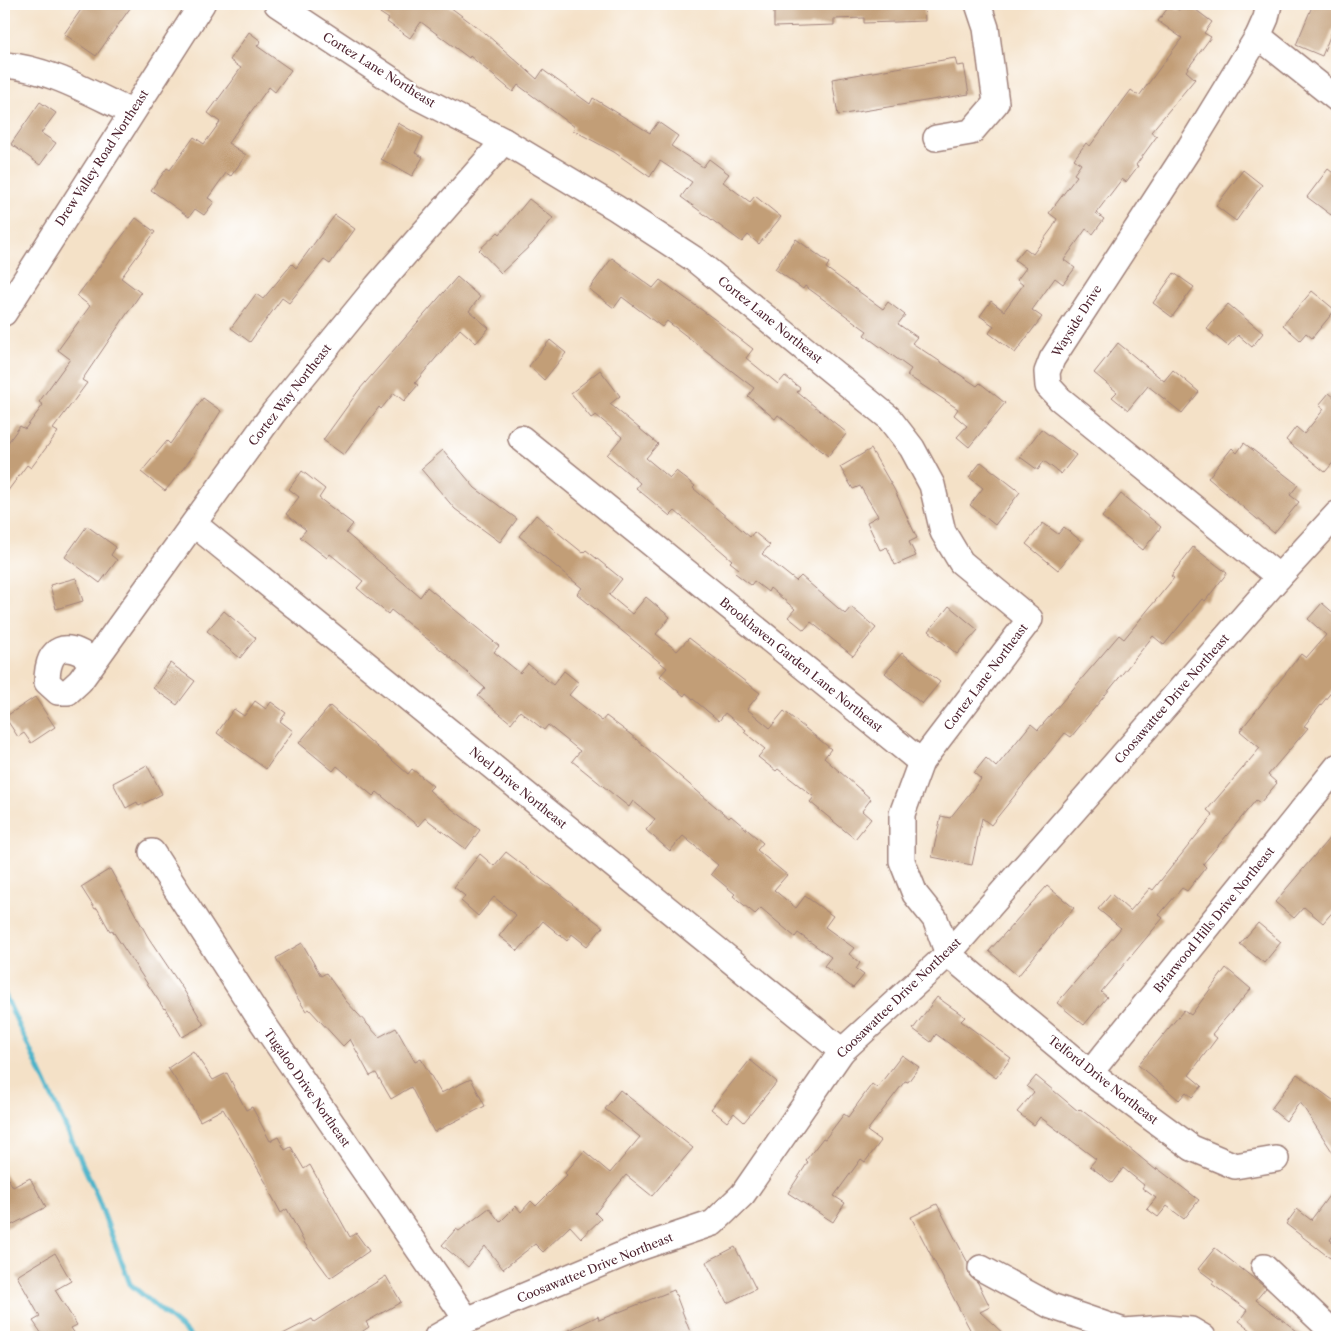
<svg xmlns="http://www.w3.org/2000/svg" width="1341" height="1341" font-family="'Libre Caslon Text',serif">
	<rect width="100%" height="100%" fill="#fff"/>
	<filter id="ink" filterUnits="userSpaceOnUse"><feTurbulence type="fractalNoise" baseFrequency=".02" numOctaves="2"/><feDisplacementMap in="SourceGraphic" scale="10" xChannelSelector="R" yChannelSelector="G"/><feConvolveMatrix kernelMatrix="1 2 1 2 8 2 1 2 1" color-interpolation-filters="sRGB"/></filter>
	<filter id="wash" filterUnits="userSpaceOnUse"><feTurbulence type="fractalNoise" baseFrequency=".0096" numOctaves="4" result="noise"/><feDisplacementMap in="SourceGraphic" scale="20" xChannelSelector="R" yChannelSelector="G"/><feGaussianBlur stdDeviation="1.12" result="paint"/><feColorMatrix in="noise" values="0 0 0 0 0 0 0 0 0 0 0 0 0 0 0 0 0 1.4 0 .05"/><feComposite in="paint" operator="in"/></filter>
	<g filter="url(#wash)">
		<rect width="100%" height="100%" fill="#f4e1c7"/>
		<g fill="none" stroke-linecap="round" stroke-linejoin="round">
			<polyline stroke="#4bb3c9" stroke-width="5" points="4,993 95,1191 130,1284 192,1337"/>
		</g>
		<g id="blocks">
			<g fill="#c29e77">
				<polygon points="85,4 133,4 96,56 64,34"/>
				<polygon points="386,4 446,4 486,34 537,79 543,70 590,104 593,98 650,133 658,122 678,136 671,146 703,167 709,159 729,174 723,182 750,202 755,196 781,217 759,244 748,235 742,242 681,197 692,182 660,161 650,177 614,152 573,130 575,127 518,85 513,92 470,56 469,58 421,22 410,38 387,22 389,19 380,13"/>
				<polygon points="774,4 924,4 925,21 864,23 864,18 834,19 834,25 774,27"/>
				<polygon points="1171,4 1179,10 1183,4 1188,4 1212,22 1204,33 1211,37 1186,71 1195,79 1151,132 1157,136 1136,165 1138,166 1126,182 1122,179 1096,213 1104,219 1093,234 1086,229 1064,260 1075,268 1063,284 1055,278 1032,310 1042,317 1015,353 989,333 994,326 980,316 991,301 1004,311 1023,285 1017,280 1026,268 1015,260 1025,248 1033,254 1053,227 1057,219 1049,213 1077,176 1074,174 1081,164 1074,159 1086,143 1090,146 1131,90 1139,96 1182,38 1158,21"/>
				<polygon points="1313,4 1337,4 1337,19 1322,56 1296,45"/>
				<polygon points="249,32 261,41 257,46 291,70 275,92 269,87 228,143 246,155 231,176 226,173 208,198 214,202 204,215 195,209 189,217 151,190 167,168 170,170 194,137 204,144 220,122 208,113 241,68 230,60"/>
				<polygon points="955,58 957,66 964,65 969,94 838,115 832,79"/>
				<polygon points="40,102 56,113 41,133 56,143 40,165 11,144"/>
				<polygon points="398,123 423,137 415,153 423,157 412,176 381,159"/>
				<polygon points="1328,169 1337,176 1337,207 1331,215 1307,197"/>
				<polygon points="1243,170 1262,185 1236,221 1216,206"/>
				<polygon points="529,199 553,218 533,243 501,273 479,250 498,232 500,234"/>
				<polygon points="335,215 355,229 330,264 324,260 289,303 282,298 250,342 231,328 256,294 263,299 292,264 296,268"/>
				<polygon points="136,218 155,232 121,278 141,293 82,380 87,383 53,429 58,432 31,468 27,465 4,496 4,448 20,426 25,429 43,405 39,402 70,359 58,350 90,306 77,296"/>
				<polygon points="796,239 829,263 826,268 883,309 888,302 905,315 898,324 917,337 912,343 977,386 980,383 1005,403 969,447 957,437 967,426 954,415 958,409 907,375 911,369 864,335 867,331 805,286 803,289 775,269"/>
				<polygon points="612,258 653,288 660,280 717,321 753,349 746,358 778,384 785,376 800,388 797,392 847,433 828,456 778,415 775,419 748,396 754,388 667,321 662,327 622,297 614,308 589,289"/>
				<polygon points="1174,273 1194,287 1172,317 1153,303"/>
				<polygon points="457,277 480,297 469,311 489,328 476,343 460,329 415,383 418,385 404,401 394,393 381,409 379,407 344,455 323,440 359,390"/>
				<polygon points="1312,291 1335,310 1312,338 1306,333 1300,340 1283,325"/>
				<polygon points="1228,304 1263,333 1252,347 1238,335 1228,346 1207,329"/>
				<polygon points="550,340 566,353 544,380 529,366"/>
				<polygon points="1118,343 1164,381 1173,370 1199,392 1182,413 1148,386 1128,410 1112,397 1117,392 1094,373"/>
				<polygon points="600,370 620,396 610,404 658,444 646,458 670,478 676,471 695,486 693,488 750,537 754,532 770,545 762,554 796,581 801,576 845,614 851,607 876,628 853,656 811,622 804,630 788,617 795,609 770,588 768,592 754,581 751,585 735,573 739,569 730,562 732,560 675,511 670,516 636,488 640,483 607,455 622,437 596,415 591,418 571,393"/>
				<polygon points="1329,393 1334,397 1337,393 1337,458 1325,472 1286,440 1296,427 1304,434 1324,409 1319,405"/>
				<polygon points="203,398 221,411 190,460 165,491 141,472 167,441 170,444"/>
				<polygon points="1041,429 1076,455 1061,474 1044,461 1038,470 1020,457"/>
				<polygon points="1244,443 1298,485 1290,495 1299,502 1274,533 1208,478 1232,448 1237,453"/>
				<polygon points="871,449 894,489 917,538 909,542 916,556 895,565 887,547 880,550 867,522 878,516 860,486 853,489 840,467"/>
				<polygon points="443,450 475,488 517,519 500,542 455,509 421,469"/>
				<polygon points="981,462 1020,492 995,525 970,505 983,488 969,477"/>
				<polygon points="302,471 325,489 319,498 353,524 346,533 420,597 427,587 499,646 494,652 520,673 528,664 553,685 564,671 579,683 569,695 602,721 606,716 630,734 729,818 731,816 763,843 757,850 787,875 774,890 796,908 805,896 833,916 825,927 854,948 849,954 860,963 856,969 864,975 853,988 824,966 831,957 798,933 795,937 761,908 755,914 733,896 735,894 711,874 718,865 683,836 670,851 646,830 655,819 633,801 629,807 572,761 580,751 548,725 544,730 520,711 511,723 478,696 485,688 445,653 391,610 388,614 357,588 363,581 330,554 327,558 300,537 306,530 286,514 299,497 289,489"/>
				<polygon points="1121,494 1161,527 1143,550 1102,517"/>
				<polygon points="536,515 583,553 586,550 622,579 609,595 632,614 646,597 670,617 656,634 677,651 689,638 760,693 747,709 770,728 784,711 831,749 824,758 871,799 862,811 871,819 855,839 810,802 814,797 778,769 776,771 758,757 765,749 744,732 746,730 725,713 719,721 686,693 684,696 660,676 667,668 577,594 582,588 519,536"/>
				<polygon points="1043,523 1058,534 1064,527 1081,541 1058,570 1026,544"/>
				<polygon points="87,526 116,547 111,555 117,560 100,583 65,557"/>
				<polygon points="1193,547 1227,573 1205,601 1202,599 1164,645 1153,636 1071,737 1065,733 991,825 982,818 972,865 932,857 941,816 950,818 981,779 974,773 986,758 996,767 1031,724 1038,730 1119,635 1124,639 1174,578 1171,576"/>
				<polygon points="76,578 83,601 56,609 50,585"/>
				<polygon points="1322,603 1337,616 1337,685 1304,726 1308,728 1268,775 1277,783 1260,803 1256,800 1203,864 1206,867 1187,891 1182,888 1159,915 1163,918 1101,992 1107,997 1084,1025 1057,1003 1121,928 1098,909 1111,894 1130,911 1150,888 1153,890 1213,815 1207,810 1260,748 1240,731 1301,654 1306,658 1326,635 1308,619"/>
				<polygon points="949,606 978,630 957,654 929,631"/>
				<polygon points="224,611 256,638 240,658 207,631"/>
				<polygon points="902,653 940,682 922,704 885,673"/>
				<polygon points="170,663 195,681 177,705 153,688"/>
				<polygon points="35,697 55,727 31,743 24,733 18,737 5,717"/>
				<polygon points="255,701 266,709 271,702 286,713 280,721 293,731 266,769 217,733 234,709 244,716"/>
				<polygon points="330,706 408,774 412,769 433,786 429,790 440,800 480,830 466,849 425,818 418,826 377,792 373,796 337,766 333,771 299,743"/>
				<polygon points="147,765 162,794 139,806 137,802 126,808 113,783"/>
				<polygon points="1337,829 1337,907 1323,923 1304,907 1294,918 1275,902"/>
				<polygon points="506,852 603,927 587,946 572,934 567,941 543,921 518,951 499,936 516,915 494,897 478,916 461,901 465,896 454,887 480,854 494,866"/>
				<polygon points="110,869 148,937 185,992 204,1025 182,1037 165,1008 164,1009 112,930 110,931 97,908 95,909 81,887"/>
				<polygon points="1047,886 1074,908 1018,976 989,951"/>
				<polygon points="1258,923 1281,942 1264,963 1240,944"/>
				<polygon points="302,943 321,976 326,973 346,1001 379,1037 396,1028 415,1062 421,1059 441,1093 471,1079 485,1106 434,1132 411,1087 391,1099 376,1073 370,1076 350,1039 343,1046 309,1009 306,1011 295,994 276,958"/>
				<polygon points="1226,968 1251,989 1212,1034 1217,1038 1189,1075 1202,1086 1192,1097 1186,1092 1179,1100 1138,1065 1184,1010 1191,1015"/>
				<polygon points="937,997 965,1017 961,1021 1011,1058 996,1078 936,1034 931,1042 913,1029"/>
				<polygon points="193,1051 213,1080 227,1073 246,1110 252,1107 270,1141 278,1137 285,1150 291,1147 304,1169 310,1165 350,1237 356,1233 369,1251 330,1278 305,1244 287,1209 281,1213 268,1189 269,1188 223,1109 200,1121 186,1096 168,1068"/>
				<polygon points="902,1055 919,1067 908,1082 905,1081 867,1131 881,1141 865,1162 861,1159 834,1196 845,1203 833,1222 788,1193 808,1162 806,1160 823,1138 825,1139 844,1114 848,1117 872,1084 877,1088"/>
				<polygon points="750,1060 777,1082 744,1122 734,1113 727,1122 711,1109"/>
				<polygon points="1297,1074 1337,1103 1337,1159 1300,1102 1286,1121 1271,1109"/>
				<polygon points="1036,1076 1078,1111 1080,1109 1101,1125 1156,1170 1157,1168 1199,1200 1184,1219 1167,1206 1158,1217 1147,1209 1156,1198 1142,1188 1144,1185 1123,1168 1112,1183 1090,1166 1096,1159 1040,1117 1034,1125 1017,1112 1034,1092 1027,1087"/>
				<polygon points="620,1090 693,1148 652,1196 626,1175 595,1213 601,1219 581,1238 570,1226 543,1252 535,1244 503,1269 485,1246 468,1267 442,1245 456,1229 459,1231 489,1208 500,1222 516,1206 521,1212 531,1201 536,1206 567,1175 565,1173 584,1151 610,1173 640,1137 605,1109"/>
				<polygon points="4,1172 13,1187 30,1178 46,1207 4,1229"/>
				<polygon points="1337,1185 1337,1230 1330,1240 1337,1245 1337,1248 1330,1258 1286,1224 1297,1209 1311,1220"/>
				<polygon points="937,1204 968,1263 969,1275 978,1283 990,1307 980,1312 1007,1337 974,1337 911,1217"/>
				<polygon points="735,1247 756,1289 727,1303 706,1262"/>
				<polygon points="1215,1248 1266,1288 1256,1300 1305,1337 1260,1337 1239,1321 1247,1310 1212,1284 1214,1281 1198,1269"/>
				<polygon points="55,1253 71,1281 55,1290 77,1325 71,1328 77,1337 44,1337 33,1321 40,1317 17,1276"/>
				<polygon points="386,1276 401,1302 366,1322 369,1327 354,1337 277,1337 312,1319 314,1322"/>
				<polygon points="674,1290 692,1337 555,1337 598,1316 599,1320"/>
			</g>
		</g>
	</g>
	<g filter="url(#ink)">
		<use href="#blocks" fill-opacity="0" stroke="#9f8079" stroke-width="1"/>
		<g fill="none" stroke-linecap="round" stroke-linejoin="round">
			<defs>
				<g id="minor">
					<polyline points="277,4 416,96 504,141 616,208 694,259 888,417 912,448 932,485 943,532 961,562 1030,619 921,762 902,814 902,861 915,894 935,919 948,954 1090,1073 1192,1148 1235,1166 1276,1159"/>
					<polyline points="1269,4 1266,18 1258,36 1190,147 1052,359 1047,372 1048,386 1060,399 1279,577"/>
					<polyline points="1258,36 1337,99"/>
					<path d="M4,65C48,68 92,94 131,112"/>
					<polyline points="936,138 971,132 996,103 986,28 978,4"/>
					<polyline points="4,313 202,4"/>
					<polyline points="521,438 921,762"/>
					<polyline points="194,524 842,1051"/>
					<path d="M93,661C66,640 47,646 47,682L58,692H68L80,681L274,412L377,286L504,141"/>
					<polyline points="152,852 256,1013 467,1320"/>
					<polyline points="1090,1073 1337,767"/>
					<polyline points="1264,1267 1337,1336"/>
					<polyline points="981,1268 1051,1306 1124,1331 1165,1328 1191,1330 1203,1337"/>
					<polyline points="437,1337 467,1320 636,1249 713,1223 743,1194 842,1051 948,954 1279,577 1337,514"/>
				</g>
			</defs>
			<use href="#minor" stroke="#9f8079" stroke-width="28"/>
			<use href="#minor" stroke="#fff" stroke-width="25"/>
		</g>
	</g>
	<g text-anchor="middle" stroke-width="4.5" stroke-linejoin="round" paint-order="stroke">
		<g font-size="12" fill="#4a1f2b" stroke="#fff">
			<text transform="translate(379 70) rotate(32)" y="4">Cortez Lane Northeast</text>
			<text transform="translate(102 158) rotate(-57)" y="4">Drew Valley Road Northeast</text>
			<text transform="translate(770 320) rotate(39)" y="4">Cortez Lane Northeast</text>
			<text transform="translate(1077 321) rotate(-58)" y="4">Wayside Drive</text>
			<text transform="translate(290 395) rotate(-52)" y="4">Cortez Way Northeast</text>
			<text transform="translate(801 665) rotate(39)" y="4">Brookhaven Garden Lane Northeast</text>
			<text transform="translate(986 677) rotate(-53)" y="4">Cortez Lane Northeast</text>
			<text transform="translate(1172 699) rotate(-49)" y="4">Coosawattee Drive Northeast</text>
			<text transform="translate(518 788) rotate(39)" y="4">Noel Drive Northeast</text>
			<text transform="translate(1214 920) rotate(-51)" y="4">Briarwood Hills Drive Northeast</text>
			<text transform="translate(899 998) rotate(-44)" y="4">Coosawattee Drive Northeast</text>
			<text transform="translate(1103 1080) rotate(38)" y="4">Telford Drive Northeast</text>
			<text transform="translate(307 1088) rotate(55)" y="4">Tugaloo Drive Northeast</text>
			<text transform="translate(595 1268) rotate(-22)" y="4">Coosawattee Drive Northeast</text>
		</g>
	</g>
	<rect width="1341" height="1341" fill="none" stroke="#fff" stroke-width="20"/>
</svg>
